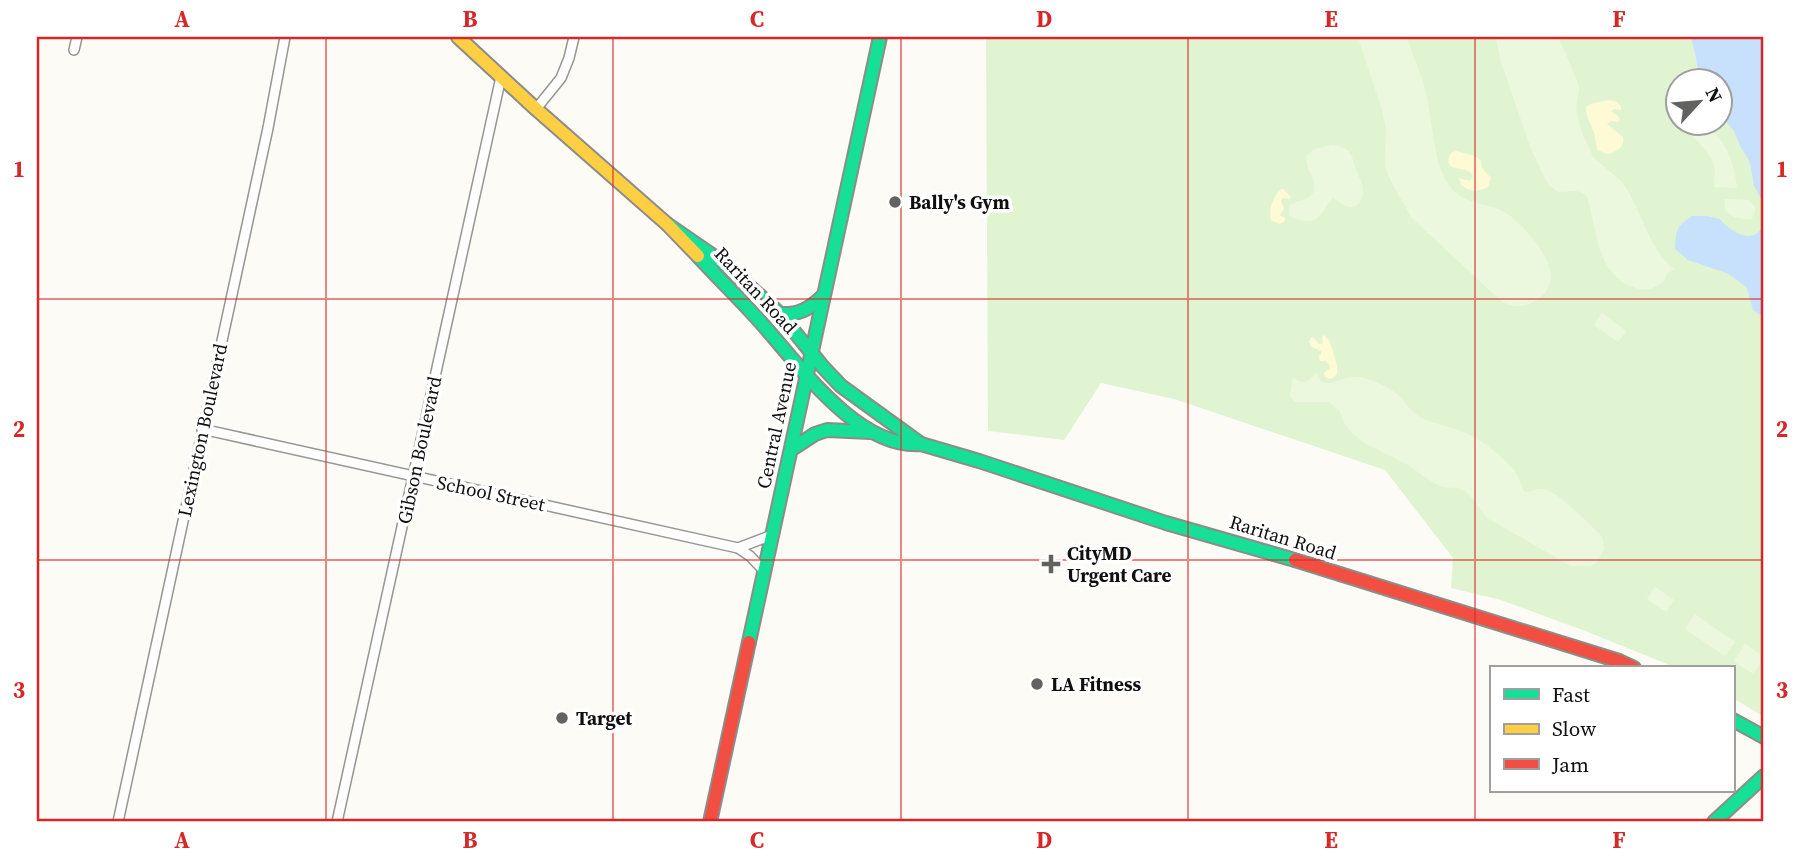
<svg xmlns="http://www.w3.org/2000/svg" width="1801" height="859" font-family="'Source Serif 4',serif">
	<rect width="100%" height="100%" fill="#fcfbf5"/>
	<path fill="#e1f4d2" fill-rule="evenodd" d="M986,37H1764V717L1733,698V668H1677L1585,631L1501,600L1451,588L1453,558L1385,470L1174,399L1101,383L1064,440L988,431ZM1678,80H1720V122H1678Z"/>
	<g fill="#fefad5">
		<path d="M1608,100L1615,101L1621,106V110L1615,109L1611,111L1618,116L1620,120L1618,122L1611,121L1607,124L1623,137C1625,147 1618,150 1610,154L1604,153L1597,149C1596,145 1596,141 1595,137C1593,126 1586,120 1586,107L1591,104Z"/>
		<path d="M1456,151L1472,155L1481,160L1482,168L1491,178L1488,187C1478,192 1471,192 1461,185L1459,178L1470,181L1473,176C1472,175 1471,173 1470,172C1462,166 1441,172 1451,153Z"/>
		<path d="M1281,189H1283L1291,197L1289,199L1283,198L1281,201L1284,209L1280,215L1285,218V221L1280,224L1272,221C1267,212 1273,197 1281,189Z"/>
		<path d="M1324,335L1329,340C1332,348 1339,367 1337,374L1333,378L1328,379L1324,376V373L1329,369L1330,366L1326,361H1320L1319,356L1321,354V351L1312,347L1309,342L1311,337L1314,338L1319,344L1323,343L1322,337Z"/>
	</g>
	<g fill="#ecf8dd">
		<path d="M1358,37H1407C1413,58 1423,77 1427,98C1432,121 1434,158 1444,177C1463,213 1488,195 1515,220C1528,231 1552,259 1551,278C1549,297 1525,312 1507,304C1503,303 1501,300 1498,298L1411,217L1388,175L1385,165L1386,128L1382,110Z"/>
		<path d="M1496,37H1558L1576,78L1579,88L1576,109L1582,133L1593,157L1622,182L1628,191C1640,212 1655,258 1674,269L1667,273L1664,282C1660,283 1655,287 1650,289C1645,290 1638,289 1633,287C1596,274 1597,228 1587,197C1579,188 1570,192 1558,192L1548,184L1531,149L1501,62Z"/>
		<path d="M1686,123H1707C1726,144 1734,160 1737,188L1714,187C1714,180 1716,172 1714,165C1710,149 1691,140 1686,123Z"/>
		<path d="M1332,145C1338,146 1342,146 1347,150C1353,155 1353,162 1356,170C1358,175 1361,180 1362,185C1366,199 1357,213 1342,204C1339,202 1336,200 1333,198C1323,207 1321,223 1306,221C1299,220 1294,219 1289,215V206C1297,200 1308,200 1313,193C1323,176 1282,152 1332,145Z"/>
		<path d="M1725,199L1749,200C1755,206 1758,211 1751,219C1738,220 1721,215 1725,199Z"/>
		<polygon points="1602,313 1626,331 1618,342 1594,325"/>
		<path d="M1316,372C1324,391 1332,381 1347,378C1354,376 1361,377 1368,379C1378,383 1389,387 1397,394C1405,401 1410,412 1420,417C1431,423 1443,425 1455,429C1477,436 1498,452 1513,469C1520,477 1519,484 1525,492C1531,492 1535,489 1541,489C1558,489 1586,523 1600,534L1603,539L1604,549L1597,562L1590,566H1571L1487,518L1472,498L1465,491L1456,488L1443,487L1435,484L1408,465L1364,443L1352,433L1344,422L1339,410L1329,402H1295L1290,396L1293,377C1302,386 1311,381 1316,372Z"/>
		<polygon points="1655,587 1674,600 1666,612 1647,599"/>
		<polygon points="1695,614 1735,642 1725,656 1685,629"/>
		<polygon points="1745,644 1764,657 1753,674 1734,661"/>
	</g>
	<g fill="#c7e0fb">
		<polygon points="1691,37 1764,37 1764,204 1754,186 1750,162 1740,146 1734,131 1721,116 1720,80 1699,80 1696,58"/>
		<path d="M1692,216H1707L1720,219C1727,228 1744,241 1756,234C1759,232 1762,227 1764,225V311L1760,315L1753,310L1747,288L1729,274L1688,260L1675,249C1676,230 1676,227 1692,216Z"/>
	</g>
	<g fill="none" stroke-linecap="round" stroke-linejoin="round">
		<defs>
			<g id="street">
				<polyline points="74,50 77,37"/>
				<polyline points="536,109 561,78 569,58 574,37"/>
				<polyline points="202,429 738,548 750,556 765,572"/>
				<polyline points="738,548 772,535"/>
				<polyline points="118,822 268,128 285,37"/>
				<polyline points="337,822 501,77"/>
			</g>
			<g id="fast">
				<polyline points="667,224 725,264 780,314 823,367 841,386 921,444 979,461 1166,523 1295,560"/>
				<path d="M698,256C720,280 743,302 764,326C801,368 859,449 921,444"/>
				<path d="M780,314C798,315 810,309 823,296"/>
				<polyline points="792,449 815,434 827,430 870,432"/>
				<polyline points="749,642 880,37"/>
				<polyline points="1733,720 1764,737"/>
				<polyline points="1714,822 1764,776"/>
			</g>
			<polyline id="slow" points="458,37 536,109 667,224 698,256"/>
			<g id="jam">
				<polyline points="1295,560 1619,661 1634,668"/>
				<polyline points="710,822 749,642"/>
			</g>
		</defs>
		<use href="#street" stroke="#969593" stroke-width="12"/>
		<use href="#fast" stroke="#8c8c89" stroke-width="16"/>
		<use href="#slow" stroke="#8c8c89" stroke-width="16"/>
		<use href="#jam" stroke="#8c8c89" stroke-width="16"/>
		<use href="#street" stroke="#fffefe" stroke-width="9"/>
		<use href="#fast" stroke="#16e098" stroke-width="12"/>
		<use href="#slow" stroke="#ffcf43" stroke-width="12"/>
		<use href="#jam" stroke="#f24e42" stroke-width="12"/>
	</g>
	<path fill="none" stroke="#d62828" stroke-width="2" stroke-opacity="0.55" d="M326,37V822M613,37V822M901,37V822M1188,37V822M1475,37V822M37,299H1764M37,560H1764"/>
	<g fill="#626260" stroke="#fff" stroke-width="2.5">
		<circle cx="895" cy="202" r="7"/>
		<path d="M1047.5 553.5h7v7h7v7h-7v7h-7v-7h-7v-7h7z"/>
		<circle cx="1037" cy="684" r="7"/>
		<circle cx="562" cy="718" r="7"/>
	</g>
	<g text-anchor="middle" stroke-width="7" stroke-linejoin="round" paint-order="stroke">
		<g font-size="19" font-weight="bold" fill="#0f0f0f" stroke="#fff" text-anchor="start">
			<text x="909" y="209">Bally's Gym</text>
			<text x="1067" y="560">CityMD<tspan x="1067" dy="22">Urgent Care</tspan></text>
			<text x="1051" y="691">LA Fitness</text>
			<text x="576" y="725">Target</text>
		</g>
		<g font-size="19" fill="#0f0f0f" stroke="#fff">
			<text transform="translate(756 290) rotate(47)" y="7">Raritan Road</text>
			<text transform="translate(776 425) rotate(-78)" y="7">Central Avenue</text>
			<text transform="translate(202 430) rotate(-78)" y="7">Lexington Boulevard</text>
			<text transform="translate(419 450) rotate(-78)" y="7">Gibson Boulevard</text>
			<text transform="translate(491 493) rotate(12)" y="7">School Street</text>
			<text transform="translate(1283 537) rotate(17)" y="7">Raritan Road</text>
		</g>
	</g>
	<rect width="1801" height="859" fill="none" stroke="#ffffff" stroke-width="77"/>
	<rect x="1490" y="666" width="245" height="126" fill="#ffffff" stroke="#9f9f9f" stroke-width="2"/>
	<rect x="1504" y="689" width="35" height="10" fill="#16e098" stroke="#9f9f9f" stroke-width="2"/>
	<text x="1552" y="702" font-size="21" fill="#0f0f0f">Fast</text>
	<rect x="1504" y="724" width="35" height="10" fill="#ffcf43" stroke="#9f9f9f" stroke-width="2"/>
	<text x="1552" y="736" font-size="21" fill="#0f0f0f">Slow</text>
	<rect x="1504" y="759" width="35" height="10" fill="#f24e42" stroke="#9f9f9f" stroke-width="2"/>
	<text x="1552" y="772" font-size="21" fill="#0f0f0f">Jam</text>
	<g transform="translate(1699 102) rotate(64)"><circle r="33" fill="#ffffff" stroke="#9f9f9f" stroke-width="2"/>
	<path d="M0-5L12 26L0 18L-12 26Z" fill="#626260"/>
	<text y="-10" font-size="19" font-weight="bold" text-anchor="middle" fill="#0f0f0f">N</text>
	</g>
	<rect x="38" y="38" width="1724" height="782" fill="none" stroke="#d62828" stroke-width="2.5"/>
	<g font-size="23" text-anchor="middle" font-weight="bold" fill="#d62828">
		<text x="182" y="27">A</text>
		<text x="470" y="27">B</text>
		<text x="757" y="27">C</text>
		<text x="1044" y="27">D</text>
		<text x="1331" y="27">E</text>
		<text x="1619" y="27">F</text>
		<text x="19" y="177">1</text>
		<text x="1782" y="177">1</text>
		<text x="19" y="437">2</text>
		<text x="1782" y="437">2</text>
		<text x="19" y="698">3</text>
		<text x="1782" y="698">3</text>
		<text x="182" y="848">A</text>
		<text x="470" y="848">B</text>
		<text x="757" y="848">C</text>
		<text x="1044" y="848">D</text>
		<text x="1331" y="848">E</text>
		<text x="1619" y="848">F</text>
	</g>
</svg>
